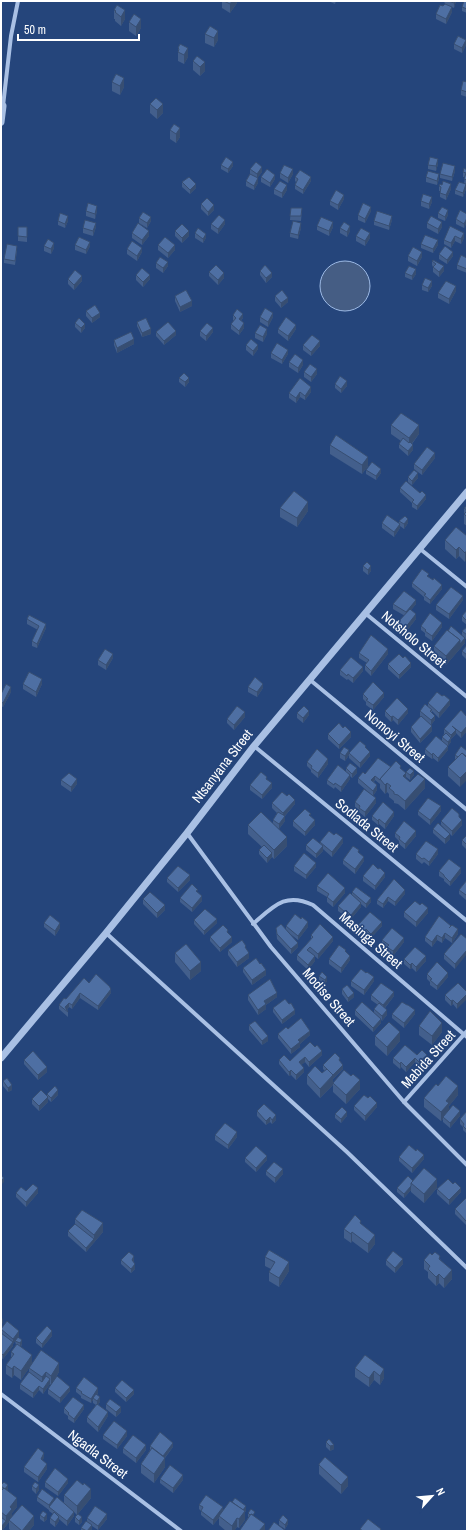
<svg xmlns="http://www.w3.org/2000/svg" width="468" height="1532" font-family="'Archivo Narrow',sans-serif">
	<rect width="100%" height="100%" fill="#25457b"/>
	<circle fill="#455d84" stroke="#9dbae5" cx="345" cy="286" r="25"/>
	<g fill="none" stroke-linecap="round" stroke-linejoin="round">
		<g stroke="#a9c0e4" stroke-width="4">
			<polyline points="3,106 11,36 18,1"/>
			<polyline points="419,548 467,587"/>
			<polyline points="365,613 467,697"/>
			<polyline points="309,679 467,810"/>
			<polyline points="254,746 467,921"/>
			<polyline points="187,833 271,947 404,1102 467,1165"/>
			<path d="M253,924C274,906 285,892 313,905L467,1037"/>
			<polyline points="106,933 347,1152 467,1268"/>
			<polyline points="404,1102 467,1031"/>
			<polyline points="1,1394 181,1531"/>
		</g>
		<g stroke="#a9c0e4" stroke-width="7">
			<polyline points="1,122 3,106"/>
			<polyline points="1,1058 106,933 187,833 254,746 467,492"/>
		</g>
	</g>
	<g fill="#435f8c">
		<polygon points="222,1 237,1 237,3 230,13 222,8"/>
		<polygon points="328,1 336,1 335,4"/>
		<polygon points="444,1 456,1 454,8 447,5 452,12 446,24 436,19 436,14 443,6 445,4"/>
		<polygon points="467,1 467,13 462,11 462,7"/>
		<polygon points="114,10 125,19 121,26 115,21 115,19 114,19"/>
		<polygon points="129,22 141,28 136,36 129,31"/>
		<polygon points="205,34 218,40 214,47 205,43"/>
		<polygon points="454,44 466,45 462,53 454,49"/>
		<polygon points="178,48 188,57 184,64 178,61"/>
		<polygon points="193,61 205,71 200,76 193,70"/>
		<polygon points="112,82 124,87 120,95 112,91"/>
		<polygon points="467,82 467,97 461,95 461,90"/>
		<polygon points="150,104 163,113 157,119 150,113"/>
		<polygon points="174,124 180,137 176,143 170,139 170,130"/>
		<polygon points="438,164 436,171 428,169 428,165"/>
		<polygon points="221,165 233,166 228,173 221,169"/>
		<polygon points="250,169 262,172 257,178 258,183 254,190 246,186 246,181 250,174"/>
		<polygon points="467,170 467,185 466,185 466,189 463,197 455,194 455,190 464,184 465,177 463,177 463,172"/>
		<polygon points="455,171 452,181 440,178 440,174"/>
		<polygon points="280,173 293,174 288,183 280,178"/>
		<polygon points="261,177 275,179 270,187 261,182"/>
		<polygon points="295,177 311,181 303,194 295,189 295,185 296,182 295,181"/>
		<polygon points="426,177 439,179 437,185 426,182"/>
		<polygon points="182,182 196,188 190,194 182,187"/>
		<polygon points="439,186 451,189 446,200 440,197 440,191 439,191"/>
		<polygon points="274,189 287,190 282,198 274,194"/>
		<polygon points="344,199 338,210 330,205 330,201"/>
		<polygon points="421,201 432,202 429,209 421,206"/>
		<polygon points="201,204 214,210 208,216 201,209"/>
		<polygon points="291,208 302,208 301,221 290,220"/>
		<polygon points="86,211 97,211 95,219 86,216"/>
		<polygon points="371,211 365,223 358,220 358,215"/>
		<polygon points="438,213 448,215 445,221 438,218"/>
		<polygon points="467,214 467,222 464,228 456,224 456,219"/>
		<polygon points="139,218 151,221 147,228 139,223"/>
		<polygon points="392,220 389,230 374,225 374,221"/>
		<polygon points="58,221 68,221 65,228 58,225"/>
		<polygon points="427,223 442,227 438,234 427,228"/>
		<polygon points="211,224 225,224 218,234 211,229"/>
		<polygon points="317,226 333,227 329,236 317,230"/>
		<polygon points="18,227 27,227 27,242 18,241"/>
		<polygon points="96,227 93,236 83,233 83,228"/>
		<polygon points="301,228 298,239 290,237 290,233"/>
		<polygon points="340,228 350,231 347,237 340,233"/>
		<polygon points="175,231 189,236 182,243 175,236"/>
		<polygon points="132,233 149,236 142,245 132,238"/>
		<polygon points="195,233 206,238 203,243 195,238"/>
		<polygon points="464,233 464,238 461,244 455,241 451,248 444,244 444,240"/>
		<polygon points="356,236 370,238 365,246 356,241"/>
		<polygon points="467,241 467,250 466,249 466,244"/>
		<polygon points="421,244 438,245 433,253 421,248"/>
		<polygon points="75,245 90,246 86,254 75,250"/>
		<polygon points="158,245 175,250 168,258 158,250"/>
		<polygon points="44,246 54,248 51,254 44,251"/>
		<polygon points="127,249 142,252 137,261 127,254"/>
		<polygon points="17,250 15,265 4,263 4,259"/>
		<polygon points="439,254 453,256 447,264 439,259"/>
		<polygon points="408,256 422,257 417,266 408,261"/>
		<polygon points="467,258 467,273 457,269 457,265"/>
		<polygon points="432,261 444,271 439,277 433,272 433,267 432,265"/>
		<polygon points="156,263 168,266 163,273 156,268"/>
		<polygon points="260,271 272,277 266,283 260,275"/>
		<polygon points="209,272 224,278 218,285 209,276"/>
		<polygon points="405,273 416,274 412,280 405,277"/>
		<polygon points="136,275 150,279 143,287 136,280"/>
		<polygon points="68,279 82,281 74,290 68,284"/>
		<polygon points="422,285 432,286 428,292 422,290"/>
		<polygon points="456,291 449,304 438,298 438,293"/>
		<polygon points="175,296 192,306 180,312 175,301"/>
		<polygon points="275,296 288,302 281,308 275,301"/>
		<polygon points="86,311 100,317 92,323 86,316"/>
		<polygon points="233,315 243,318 241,321 244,328 239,335 231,329 231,324 234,321 233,320"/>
		<polygon points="260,317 273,317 268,327 260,322"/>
		<polygon points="137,322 151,334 142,337 137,326"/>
		<polygon points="75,323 85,328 81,333 75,327"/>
		<polygon points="278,329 296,329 288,341 278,333"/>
		<polygon points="200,331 213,332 206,341 200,336"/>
		<polygon points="156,332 176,335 164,345 156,336"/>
		<polygon points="255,333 267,334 263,342 255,338"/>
		<polygon points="114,340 134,344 117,353 114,345"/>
		<polygon points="246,345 258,349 253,356 246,350"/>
		<polygon points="303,345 320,346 311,356 303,350"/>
		<polygon points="271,353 288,354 282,364 271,358"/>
		<polygon points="289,362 303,365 298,373 289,367"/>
		<polygon points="304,372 317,374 311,382 304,377"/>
		<polygon points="179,378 189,382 185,387 179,382"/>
		<polygon points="335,384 347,386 341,393 335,388"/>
		<polygon points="311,392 305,400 300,397 296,403 289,398 289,393"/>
		<polygon points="391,425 419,434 412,444 413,450 408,456 399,448 399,444 401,441 391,434"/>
		<polygon points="330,445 368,466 362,474 330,454"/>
		<polygon points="435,458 422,475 414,469 414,464"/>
		<polygon points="366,470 381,473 376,480 366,474"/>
		<polygon points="408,477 418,478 412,485 408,482"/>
		<polygon points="400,488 420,493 426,499 417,510 412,507 412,503 400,492"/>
		<polygon points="467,506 467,526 464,524 464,508"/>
		<polygon points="280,508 308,511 297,527 280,517"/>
		<polygon points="399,521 408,523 404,529 400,526 400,528 394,537 382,528 382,523 399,523"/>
		<polygon points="467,536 465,562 459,556 456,559 445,549 445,540"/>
		<polygon points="363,566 371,571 368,575 363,571"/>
		<polygon points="429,577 442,589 430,604 424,600 424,597 412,587 412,583"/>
		<polygon points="463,600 449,619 436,610 436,605"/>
		<polygon points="393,604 416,604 411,610 416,619 405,633 398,627 398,622 405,616 393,609"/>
		<polygon points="467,610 467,625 462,621 462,616"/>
		<polygon points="27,619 46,628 37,648 32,646 32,641 38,630 27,624"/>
		<polygon points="421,626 442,627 432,641 425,636 425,633 421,630"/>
		<polygon points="467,627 467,640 463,637 465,643 446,665 434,655 434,646 462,636 462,631"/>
		<polygon points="467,645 467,660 462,655 462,651"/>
		<polygon points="359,653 388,654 371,676 365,670 365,665 367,663 359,658"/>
		<polygon points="113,658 106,670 98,665 98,660"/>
		<polygon points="403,658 411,667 399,679 388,669 388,664"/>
		<polygon points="340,670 363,671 353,683 348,679 347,680 340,675"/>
		<polygon points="23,684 42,684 36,697 23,689"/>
		<polygon points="248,687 263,688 257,697 248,692"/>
		<polygon points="11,692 3,707 1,706 1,694"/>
		<polygon points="363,694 384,697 373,710 366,705 366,702 363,699"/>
		<polygon points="428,703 450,705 439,718 432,711 432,713 435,720 431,725 432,731 420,743 411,732 411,727 421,716 420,716 420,711 428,706"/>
		<polygon points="385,711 408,713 398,725 393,720 391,722 385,716"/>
		<polygon points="297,713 309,715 303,723 297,718"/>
		<polygon points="245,717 234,730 227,723 227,719"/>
		<polygon points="467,717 467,731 461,738 456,733 456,734 451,739 451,742 448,746 448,750 438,762 433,758 432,759 425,754 425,749 442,740 442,737 444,734 444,729"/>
		<polygon points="328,734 351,737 339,749 328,739"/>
		<polygon points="366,748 370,756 360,768 349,758 349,753"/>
		<polygon points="467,751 460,787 448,776 448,767 455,760 455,755"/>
		<polygon points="340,753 349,755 345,761 340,758"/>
		<polygon points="307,762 328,764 318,778 311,772 311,770 307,766"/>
		<polygon points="391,767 401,769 406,779 410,782 425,788 405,810 398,804 394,803 394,801 389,797 389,794 387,792 385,794 380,788 380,784 375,780 374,782 377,790 373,796 358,783 358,778 365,774"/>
		<polygon points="346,768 357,773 352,778 350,776 350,779 341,792 335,787 334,789 327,784 327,780 346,771"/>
		<polygon points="406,772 414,775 410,780 406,777"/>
		<polygon points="61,780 77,784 71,792 61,785"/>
		<polygon points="267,780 272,788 262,799 250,790 250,785"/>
		<polygon points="355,802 376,803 365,817 359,812 359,810 355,807"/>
		<polygon points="272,803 295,804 285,816 285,821 279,829 276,827 287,846 274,859 272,857 267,863 259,854 259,850 262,847 248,834 248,825 273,823 273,820 277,813 272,808"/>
		<polygon points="418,811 441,811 430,825 418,815"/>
		<polygon points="311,816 315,825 305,836 293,826 293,821"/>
		<polygon points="372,816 394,816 385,829 379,824 378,825 372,820"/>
		<polygon points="459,817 462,825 452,836 441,825 441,821"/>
		<polygon points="433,829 450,839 445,844 433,833"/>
		<polygon points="395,833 416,836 405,849 399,844 399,841 395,837"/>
		<polygon points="467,835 467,850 462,845 462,840"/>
		<polygon points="320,842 343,843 332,857 323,849 323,851 316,858 306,850 306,845 320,844"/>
		<polygon points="359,853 364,861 355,874 343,864 343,860"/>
		<polygon points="416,854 438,854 429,866 424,862 422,864 416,859"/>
		<polygon points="294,866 316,867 306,879 294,871"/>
		<polygon points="439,871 461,873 450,886 444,881 444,879 439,876"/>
		<polygon points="363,876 385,877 375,890 363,881"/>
		<polygon points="167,878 190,880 178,892 167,882"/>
		<polygon points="394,879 405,894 395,906 388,901 383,908 377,904 377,900"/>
		<polygon points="467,880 467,898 466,900 459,894 459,890"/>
		<polygon points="317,886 345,893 333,907 327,902 327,897 317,891"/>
		<polygon points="198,892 202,901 192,912 180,902 180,898"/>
		<polygon points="352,892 371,902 366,908 361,904 361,907 351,919 346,915 345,916 338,911 338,906 352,894"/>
		<polygon points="143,899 165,910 157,918 143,904"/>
		<polygon points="420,905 428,913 416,927 404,917 404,912"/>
		<polygon points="194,920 217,923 204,935 194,924"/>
		<polygon points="44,923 60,928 55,936 44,927"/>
		<polygon points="358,925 382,926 371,938 366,934 365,935 358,929"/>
		<polygon points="286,926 308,927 298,940 289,933 298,947 291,954 277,939 276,928 286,930"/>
		<polygon points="451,927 458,934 452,943 445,938 442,943 437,940 432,947 425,941 425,937"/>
		<polygon points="461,934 455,969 444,959 444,954"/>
		<polygon points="311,935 333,941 318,959 310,952 315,961 308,970 297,960 297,955 311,939"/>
		<polygon points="210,937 232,942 220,952 210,941"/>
		<polygon points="382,940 404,942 393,956 387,951 387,949 382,945"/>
		<polygon points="228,950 249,958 237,967 228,955"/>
		<polygon points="346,952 350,960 341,973 329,964 329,959"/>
		<polygon points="175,953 201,971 190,980 175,962"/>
		<polygon points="404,959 426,961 416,972 412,968 410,969 404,964"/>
		<polygon points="243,968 266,975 252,985 243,972"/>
		<polygon points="427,974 448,977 437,990 430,985 430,982 427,979"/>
		<polygon points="319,976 327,981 325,984 319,980"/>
		<polygon points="351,981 374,981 364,995 351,986"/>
		<polygon points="89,983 110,988 111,993 98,1010 80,998 72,1009 69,1007 67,1010 68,1012 68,1017 59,1009 59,1005 66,999"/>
		<polygon points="458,983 457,1009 453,1004 451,1006 445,1000 445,995"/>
		<polygon points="342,989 354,997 348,1002 342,994"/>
		<polygon points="248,995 277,997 266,1005 266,1009 258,1015 248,1000"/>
		<polygon points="371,995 394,996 385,1008 387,1015 382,1021 381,1019 381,1023 373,1032 355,1015 355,1010 374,1013 374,1009 378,1005 371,1000"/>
		<polygon points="273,1008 295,1014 282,1024 273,1012"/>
		<polygon points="392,1014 415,1014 404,1028 392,1018"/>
		<polygon points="249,1025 268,1041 262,1045 249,1030"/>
		<polygon points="419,1026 442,1032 432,1045 419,1035"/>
		<polygon points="288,1029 310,1035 300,1044 300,1047 291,1054 278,1038 278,1034"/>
		<polygon points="375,1036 400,1041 387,1056 375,1045"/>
		<polygon points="310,1042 322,1055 309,1067 305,1062 301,1065 304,1072 296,1080 291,1075 289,1076 279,1064 279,1060 290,1061"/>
		<polygon points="417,1055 427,1060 419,1067 415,1062 406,1072 401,1067 400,1069 393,1063 393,1058"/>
		<polygon points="24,1060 47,1072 38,1080 24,1064"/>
		<polygon points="340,1061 343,1069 333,1079 333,1082 360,1089 346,1104 333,1092 333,1085 320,1098 307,1084 307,1075 322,1073 325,1071 323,1069 323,1065"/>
		<polygon points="3,1081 12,1090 8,1092 3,1086"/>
		<polygon points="438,1086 458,1095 449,1106 449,1111 460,1116 450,1128 443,1122 443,1119 441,1121 424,1107 424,1098"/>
		<polygon points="47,1094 58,1095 51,1102 48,1099 48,1102 39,1111 32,1104 32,1099 47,1097"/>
		<polygon points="368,1098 377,1107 365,1121 354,1110 354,1106"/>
		<polygon points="257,1111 276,1120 272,1124 270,1122 266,1125 257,1116"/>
		<polygon points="467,1111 467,1134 463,1130 463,1127 460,1124 460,1119"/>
		<polygon points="335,1114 347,1116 341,1123 335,1118"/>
		<polygon points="215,1135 237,1137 228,1149 215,1140"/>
		<polygon points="399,1157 424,1159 412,1173 399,1161"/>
		<polygon points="245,1158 267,1160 256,1172 245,1162"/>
		<polygon points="266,1171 283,1174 275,1183 266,1175"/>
		<polygon points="413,1181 437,1188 424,1203 411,1192 411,1190 404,1198 397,1192 397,1188"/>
		<polygon points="437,1189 461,1192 449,1205 437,1194"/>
		<polygon points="26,1191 38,1193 26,1207 16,1197 16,1193"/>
		<polygon points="467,1197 466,1225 455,1214 455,1209"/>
		<polygon points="75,1219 103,1232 86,1252 68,1236 68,1231 75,1224"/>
		<polygon points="361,1224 375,1244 368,1253 352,1241 351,1243 344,1238 344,1229"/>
		<polygon points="432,1255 440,1259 452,1279 444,1288 439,1283 436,1286 428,1278 428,1272 424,1269 424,1260"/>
		<polygon points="265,1257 289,1271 279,1287 269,1281 269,1272 271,1269 265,1266"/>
		<polygon points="121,1260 134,1261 133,1262 135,1269 131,1273 121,1264"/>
		<polygon points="386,1260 403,1264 395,1273 386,1265"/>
		<polygon points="1,1329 19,1336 16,1340 22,1344 21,1347 32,1364 59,1372 51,1385 50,1384 43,1394 39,1390 33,1398 20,1389 20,1384 29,1372 29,1368 31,1365 21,1380 14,1375 12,1378 6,1374 6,1365 11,1358 11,1352 16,1345 15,1341 13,1344 13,1343 13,1346 3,1359 1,1358"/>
		<polygon points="52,1336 42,1348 36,1343 36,1338"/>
		<polygon points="365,1355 384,1378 380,1385 374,1380 369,1387 355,1377 355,1368"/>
		<polygon points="76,1388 98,1393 97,1395 100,1402 98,1404 108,1416 98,1432 87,1422 87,1417 96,1405 93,1403 93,1400 91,1403 81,1398 81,1396 76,1392"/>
		<polygon points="115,1388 134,1394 126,1402 115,1392"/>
		<polygon points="48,1389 70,1391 60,1403 48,1394"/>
		<polygon points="106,1404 121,1412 116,1417 106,1409"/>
		<polygon points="64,1408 84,1409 74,1423 68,1419 68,1416 64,1413"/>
		<polygon points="103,1435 127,1436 117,1449 103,1439"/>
		<polygon points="326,1442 334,1449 330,1451 326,1447"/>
		<polygon points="150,1446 173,1447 165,1458 165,1467 154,1483 141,1473 141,1464 150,1450"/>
		<polygon points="123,1448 146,1450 136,1463 123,1453"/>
		<polygon points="44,1458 42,1460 47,1469 38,1482 24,1472 24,1467"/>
		<polygon points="319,1464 348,1486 341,1494 319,1474"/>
		<polygon points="160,1479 183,1480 173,1493 160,1483"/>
		<polygon points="45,1482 68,1483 58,1496 45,1487"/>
		<polygon points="1,1485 8,1490 7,1490 17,1507 12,1513 12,1516 34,1525 29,1531 11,1531 9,1529 9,1522 2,1531 1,1531"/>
		<polygon points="32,1486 39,1490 36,1494 32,1490"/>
		<polygon points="64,1495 91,1498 77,1515 74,1512 74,1516 67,1526 59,1519 59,1521 55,1527 50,1523 50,1518 53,1514 49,1511 49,1509 49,1510 37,1501 37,1497 64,1503"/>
		<polygon points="199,1505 223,1510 246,1511 245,1512 245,1520 239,1528 237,1527 234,1531 226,1531 219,1525 219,1518 213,1525 201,1515 201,1511 199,1509"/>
		<polygon points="248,1513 255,1517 265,1531 240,1531 240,1530 248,1518"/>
		<polygon points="40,1515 47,1519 44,1522 40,1519"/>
		<polygon points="75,1517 82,1522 79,1525 75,1522"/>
		<polygon points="87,1518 107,1519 98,1530 92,1526 92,1529 91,1531 79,1531 81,1530 81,1528 87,1521"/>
		<polygon points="279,1520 288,1524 285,1529 279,1525"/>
	</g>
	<g fill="#374e72">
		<polygon points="232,1 237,1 237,3 230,13 230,4"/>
		<polygon points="454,1 456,1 454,8"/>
		<polygon points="452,7 452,12 446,24 446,19"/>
		<polygon points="125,10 125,19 121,26 121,17"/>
		<polygon points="141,19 141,28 136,36 136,27"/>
		<polygon points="218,31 218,40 214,47 214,38"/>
		<polygon points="466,40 466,45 462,53 462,48"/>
		<polygon points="188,48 188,57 184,64 184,55"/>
		<polygon points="205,62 205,71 200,76 200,67"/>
		<polygon points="124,78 124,87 120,95 120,86"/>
		<polygon points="163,104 163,113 157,119 157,110"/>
		<polygon points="180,128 180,137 176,143 176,134"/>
		<polygon points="438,159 438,164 436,171 436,166"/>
		<polygon points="233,162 233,166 228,173 228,169"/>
		<polygon points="455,166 455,171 452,181 452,177"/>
		<polygon points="262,167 262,172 257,179 257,174"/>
		<polygon points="293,169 293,174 288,183 288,178"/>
		<polygon points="439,174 439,179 437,185 437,181"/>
		<polygon points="275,175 275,179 270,187 270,183"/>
		<polygon points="311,177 311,181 303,194 303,190"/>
		<polygon points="258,178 258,183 254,190 254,186"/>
		<polygon points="196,184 196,188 190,194 190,190"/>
		<polygon points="451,184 451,189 446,200 446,195"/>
		<polygon points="466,184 466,189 463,197 463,193"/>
		<polygon points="287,185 287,190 282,198 282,193"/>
		<polygon points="344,195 344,199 338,210 338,205"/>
		<polygon points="432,197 432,202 429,209 429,204"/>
		<polygon points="214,205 214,210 208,216 208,212"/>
		<polygon points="97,206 97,211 95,219 95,214"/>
		<polygon points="371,207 371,211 365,223 365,219"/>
		<polygon points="448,210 448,215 445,221 445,217"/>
		<polygon points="68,216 68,221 65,228 65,224"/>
		<polygon points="392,216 392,220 389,230 389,226"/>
		<polygon points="151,217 151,221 147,228 147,223"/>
		<polygon points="467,218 467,222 464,228 464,224"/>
		<polygon points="225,220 225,224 218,234 218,229"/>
		<polygon points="333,222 333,227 329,236 329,231"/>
		<polygon points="442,222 442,227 438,234 438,229"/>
		<polygon points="96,223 96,227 93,236 93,231"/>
		<polygon points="301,223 301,228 298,239 298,235"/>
		<polygon points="350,226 350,231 347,237 347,232"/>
		<polygon points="149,231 149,236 142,245 142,240"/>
		<polygon points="189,231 189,236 182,243 182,238"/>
		<polygon points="370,233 370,238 365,246 365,241"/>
		<polygon points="464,233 464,238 461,244 461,239"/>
		<polygon points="206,234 206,238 203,243 203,239"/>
		<polygon points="455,236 455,241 451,248 451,243"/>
		<polygon points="438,240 438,245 433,253 433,249"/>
		<polygon points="90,242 90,246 86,254 86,250"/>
		<polygon points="54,243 54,248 51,254 51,249"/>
		<polygon points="175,245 175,250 168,258 168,253"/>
		<polygon points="142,248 142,252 137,261 137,256"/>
		<polygon points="422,252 422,257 417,266 417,261"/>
		<polygon points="453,252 453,256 447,264 447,260"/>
		<polygon points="168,262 168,266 163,273 163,268"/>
		<polygon points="444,266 444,271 439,277 439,272"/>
		<polygon points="416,269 416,274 412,280 412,276"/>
		<polygon points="224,273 224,278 218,285 218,280"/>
		<polygon points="272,273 272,277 266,283 266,278"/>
		<polygon points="150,275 150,279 143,287 143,282"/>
		<polygon points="82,276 82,281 74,290 74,285"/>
		<polygon points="432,281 432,286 428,292 428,288"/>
		<polygon points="456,286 456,291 449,304 449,299"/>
		<polygon points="288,298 288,302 281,308 281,303"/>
		<polygon points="192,301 192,306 180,312 180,307"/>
		<polygon points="100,313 100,317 92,323 92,318"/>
		<polygon points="273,313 273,317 268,327 268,322"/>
		<polygon points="243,314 243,318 239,323 239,319"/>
		<polygon points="244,323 244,328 239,335 239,331"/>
		<polygon points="85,324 85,328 81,333 81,328"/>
		<polygon points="296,325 296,329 288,341 288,336"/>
		<polygon points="213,328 213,332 206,341 206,336"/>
		<polygon points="151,329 151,334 142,337 142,333"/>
		<polygon points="267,329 267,334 263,342 263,337"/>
		<polygon points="176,331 176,335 164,345 164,341"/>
		<polygon points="134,339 134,344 117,353 117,348"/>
		<polygon points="320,341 320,346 311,356 311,352"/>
		<polygon points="258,345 258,349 253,356 253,351"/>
		<polygon points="288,350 288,354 282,364 282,360"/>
		<polygon points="303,360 303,365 298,373 298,368"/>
		<polygon points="317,369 317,374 311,382 311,377"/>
		<polygon points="189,378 189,382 185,387 185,382"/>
		<polygon points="347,381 347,386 341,393 341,389"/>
		<polygon points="311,387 311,392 305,400 305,396"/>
		<polygon points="300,392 300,397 296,403 296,398"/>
		<polygon points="419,425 419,434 409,447 409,438"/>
		<polygon points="413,445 413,450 408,456 408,451"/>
		<polygon points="435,453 435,458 422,475 422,470"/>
		<polygon points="368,457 368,466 362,474 362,465"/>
		<polygon points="381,469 381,473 376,480 376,476"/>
		<polygon points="418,473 418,478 412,485 412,481"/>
		<polygon points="426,495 426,499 417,510 417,506"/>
		<polygon points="308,502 308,511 297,527 297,518"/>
		<polygon points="408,519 408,523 404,529 404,524"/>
		<polygon points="400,524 400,528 394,537 394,532"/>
		<polygon points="459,547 459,556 456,559 456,550"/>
		<polygon points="467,550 467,559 465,562 465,553"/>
		<polygon points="371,566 371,571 368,575 368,570"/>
		<polygon points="442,585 442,589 430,604 430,600"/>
		<polygon points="463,596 463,600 449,619 449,614"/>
		<polygon points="416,600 416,604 406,617 406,612"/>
		<polygon points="416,614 416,619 405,633 405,628"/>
		<polygon points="442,623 442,627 432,641 432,636"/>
		<polygon points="46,624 46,628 37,648 37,644"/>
		<polygon points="465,638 465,643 446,665 446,656 460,640"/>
		<polygon points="388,649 388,654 371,676 371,671"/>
		<polygon points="113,654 113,658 106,670 106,665"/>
		<polygon points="411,663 411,667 399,679 399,675"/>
		<polygon points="363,667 363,671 353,683 353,678"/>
		<polygon points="42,679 42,684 36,697 36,692"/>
		<polygon points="263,684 263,688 257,697 257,692"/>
		<polygon points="11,687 11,692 3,707 3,703"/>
		<polygon points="384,693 384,697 373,710 373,705"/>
		<polygon points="450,700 450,705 439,718 439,713"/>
		<polygon points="408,709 408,713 398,725 398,720"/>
		<polygon points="309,711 309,715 303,723 303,718"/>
		<polygon points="245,712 245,717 234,730 234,725"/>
		<polygon points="393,716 393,720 391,722 391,717"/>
		<polygon points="435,716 435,720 431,725 431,720"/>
		<polygon points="432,726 432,731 420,743 420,739"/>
		<polygon points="467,726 467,731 461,738 461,733"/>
		<polygon points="456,730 456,734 451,739 451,742 448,746 448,750 438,762 438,758 448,747 448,742 451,739 451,735"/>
		<polygon points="351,732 351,737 339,749 339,745"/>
		<polygon points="349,750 349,755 345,761 345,756"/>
		<polygon points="370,752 370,756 360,768 360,763"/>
		<polygon points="433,753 433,758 432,759 432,755"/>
		<polygon points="328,759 328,764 318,778 318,773"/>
		<polygon points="357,768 357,773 352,778 352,774"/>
		<polygon points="414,771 414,775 410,780 410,775"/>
		<polygon points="467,771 467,780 460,787 460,778"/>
		<polygon points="406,773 406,782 403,776"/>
		<polygon points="350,775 350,779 341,792 341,787"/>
		<polygon points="375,776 375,780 371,784 371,780"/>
		<polygon points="77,779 77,784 71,792 71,787"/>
		<polygon points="425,779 425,788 405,810 405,801"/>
		<polygon points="272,783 272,788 262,799 262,795"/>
		<polygon points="387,783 387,792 385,794 385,785"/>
		<polygon points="377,785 377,790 373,796 373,791"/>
		<polygon points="376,798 376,803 365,817 365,812"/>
		<polygon points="295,800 295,804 283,818 283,813"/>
		<polygon points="441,806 441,811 430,825 430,820"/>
		<polygon points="394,812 394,816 385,829 385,824"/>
		<polygon points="285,816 285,821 279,829 279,824"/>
		<polygon points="379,819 379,824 378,825 378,821"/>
		<polygon points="315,820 315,825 305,836 305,832"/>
		<polygon points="462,820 462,825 452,836 452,831"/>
		<polygon points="416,831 416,836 405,849 405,844"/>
		<polygon points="450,834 450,839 445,844 445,839"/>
		<polygon points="287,837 287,846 274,859 274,850"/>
		<polygon points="343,838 343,843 332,857 332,852"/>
		<polygon points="323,846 323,851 316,858 316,854"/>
		<polygon points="438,849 438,854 429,866 429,862"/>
		<polygon points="272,853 272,857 267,863 267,858"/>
		<polygon points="364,857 364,861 355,874 355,869"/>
		<polygon points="316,863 316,867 306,879 306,875"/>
		<polygon points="461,868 461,873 450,886 450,882"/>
		<polygon points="385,873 385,877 375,890 375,886"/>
		<polygon points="190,875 190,880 178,892 178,888"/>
		<polygon points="345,888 345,893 333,907 333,902"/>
		<polygon points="405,890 405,894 395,906 395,902"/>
		<polygon points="202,896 202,901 192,912 192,908"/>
		<polygon points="388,897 388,901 383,908 383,904"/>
		<polygon points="371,898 371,902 366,908 366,904"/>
		<polygon points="361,903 361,907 351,919 351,915"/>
		<polygon points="165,905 165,910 157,918 157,913"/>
		<polygon points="428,908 428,913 416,927 416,922"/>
		<polygon points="346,910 346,915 345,916 345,912"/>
		<polygon points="217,919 217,923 204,935 204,931"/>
		<polygon points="308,922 308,927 298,940 298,936"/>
		<polygon points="382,922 382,926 371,938 371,934"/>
		<polygon points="60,923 60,928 55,936 55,931"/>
		<polygon points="366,929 366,934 365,935 365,931"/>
		<polygon points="458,929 458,934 452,943 452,938"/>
		<polygon points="445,933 445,938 442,943 442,938"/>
		<polygon points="437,935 437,940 432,947 432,942"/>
		<polygon points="232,937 232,942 220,952 220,948"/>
		<polygon points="333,937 333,941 318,959 318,954"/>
		<polygon points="404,938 404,942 393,956 393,951"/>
		<polygon points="298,943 298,947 291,954 291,949"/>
		<polygon points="467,950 467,954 455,969 455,964"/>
		<polygon points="249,953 249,958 237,967 237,962"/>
		<polygon points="315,956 315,961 308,970 308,965"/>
		<polygon points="350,956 350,960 341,973 341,968"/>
		<polygon points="426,956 426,961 416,972 416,967"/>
		<polygon points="201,962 201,971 190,980 190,971"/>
		<polygon points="412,963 412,968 410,969 410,965"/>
		<polygon points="266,970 266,975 252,985 252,980"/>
		<polygon points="448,973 448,977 437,990 437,986"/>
		<polygon points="327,977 327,981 325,984 325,980"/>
		<polygon points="374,977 374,981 364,995 364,990"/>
		<polygon points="110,987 111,993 98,1010 98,1006"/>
		<polygon points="394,992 394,996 383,1010 383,1005"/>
		<polygon points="80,993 80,998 72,1009 72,1005"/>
		<polygon points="277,993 277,997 266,1005 266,1009 258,1015 258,1010 264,1001"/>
		<polygon points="354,993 354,997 348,1002 348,998"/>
		<polygon points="467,994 467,999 457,1009 457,1004"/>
		<polygon points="453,1000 453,1004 451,1006 451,1001"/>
		<polygon points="69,1003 69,1007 66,1011 65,1007"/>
		<polygon points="295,1010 295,1014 282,1024 282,1020"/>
		<polygon points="387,1010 387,1015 382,1021 382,1016"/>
		<polygon points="415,1010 415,1014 404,1028 404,1023"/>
		<polygon points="381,1019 381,1023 373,1032 373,1028"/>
		<polygon points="442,1023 442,1032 432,1045 432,1036"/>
		<polygon points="310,1031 310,1035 300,1044 300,1047 291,1054 291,1049 298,1040"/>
		<polygon points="400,1032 400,1041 387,1056 387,1047"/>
		<polygon points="268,1036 268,1041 262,1045 262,1041"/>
		<polygon points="322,1051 322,1055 309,1067 309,1062"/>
		<polygon points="427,1055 427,1060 419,1067 419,1062"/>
		<polygon points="305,1057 305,1062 299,1067 299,1062"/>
		<polygon points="415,1058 415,1062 406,1072 406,1067"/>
		<polygon points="401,1062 401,1067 400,1069 400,1064"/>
		<polygon points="343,1065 343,1069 333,1079 333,1085 320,1098 320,1089"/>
		<polygon points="47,1067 47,1072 38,1080 38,1075"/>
		<polygon points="304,1068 304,1072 296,1080 296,1075"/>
		<polygon points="291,1070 291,1075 289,1076 289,1072"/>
		<polygon points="360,1080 360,1089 346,1104 346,1095"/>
		<polygon points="12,1085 12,1090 8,1092 8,1088"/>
		<polygon points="458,1086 458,1095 449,1106 449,1112 443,1117 443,1119 441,1121 441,1112 446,1101"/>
		<polygon points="58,1090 58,1095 51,1102 51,1098"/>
		<polygon points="48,1097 48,1102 39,1111 39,1106"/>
		<polygon points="377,1103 377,1107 365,1121 365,1116"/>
		<polygon points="460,1111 460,1116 450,1128 450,1123"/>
		<polygon points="347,1112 347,1116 341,1123 341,1119"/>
		<polygon points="276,1115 276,1120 272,1124 272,1120"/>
		<polygon points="270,1117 270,1122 266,1125 266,1121"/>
		<polygon points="237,1132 237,1137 228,1149 228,1145"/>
		<polygon points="424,1155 424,1159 412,1173 412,1168"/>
		<polygon points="267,1156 267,1160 256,1172 256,1168"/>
		<polygon points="283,1169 283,1174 275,1183 275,1178"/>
		<polygon points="4,1178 4,1182 1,1185 1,1181"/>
		<polygon points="437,1179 437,1188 424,1203 424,1194"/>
		<polygon points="411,1186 411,1190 404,1198 404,1194"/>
		<polygon points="38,1188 38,1193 26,1207 26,1202"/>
		<polygon points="461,1188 461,1192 449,1205 449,1200"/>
		<polygon points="103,1223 103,1232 86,1252 86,1248 94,1239 94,1235"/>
		<polygon points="352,1232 352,1241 351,1243 351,1234"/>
		<polygon points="375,1235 375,1244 368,1253 368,1244"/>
		<polygon points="134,1256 134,1261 132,1265 132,1260"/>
		<polygon points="403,1259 403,1264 395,1273 395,1268"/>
		<polygon points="289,1262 289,1271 279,1287 279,1278"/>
		<polygon points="135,1264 135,1269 131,1273 131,1269"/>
		<polygon points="452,1270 452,1279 444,1288 444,1279"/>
		<polygon points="439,1274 439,1283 436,1286 436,1277"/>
		<polygon points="3,1318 3,1323 1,1325 1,1321"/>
		<polygon points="19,1331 19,1336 13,1344 13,1339"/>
		<polygon points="52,1331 52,1336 42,1348 42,1344"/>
		<polygon points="22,1340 22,1344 20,1348 20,1343"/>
		<polygon points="13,1342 13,1346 3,1359 3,1355"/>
		<polygon points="32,1355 32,1364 21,1380 21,1371"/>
		<polygon points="59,1363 59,1372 51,1385 51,1376"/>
		<polygon points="14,1366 14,1375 12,1378 12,1369"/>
		<polygon points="384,1369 384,1378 380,1385 380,1376"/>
		<polygon points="374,1371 374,1380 369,1387 369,1378"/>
		<polygon points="46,1372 46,1381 42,1386 42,1377"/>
		<polygon points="50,1379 50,1384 43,1394 43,1389"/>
		<polygon points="39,1386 39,1390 33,1398 33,1393"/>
		<polygon points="70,1387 70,1391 60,1403 60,1398"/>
		<polygon points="98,1388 98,1393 94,1399 93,1398 93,1400 91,1403 91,1399"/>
		<polygon points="134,1390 134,1394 126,1402 126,1398"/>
		<polygon points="100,1397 100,1402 97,1406 97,1401"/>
		<polygon points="84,1405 84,1409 74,1423 74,1419"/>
		<polygon points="121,1407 121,1412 116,1417 116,1412"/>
		<polygon points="108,1412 108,1416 98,1432 98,1427"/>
		<polygon points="127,1431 127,1436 117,1449 117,1445"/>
		<polygon points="173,1443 173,1447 163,1460 163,1456"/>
		<polygon points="146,1445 146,1450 136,1463 136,1458"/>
		<polygon points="334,1445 334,1449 330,1451 330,1446"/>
		<polygon points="44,1453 44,1458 41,1463 41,1459"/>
		<polygon points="165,1458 165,1467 154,1483 154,1474"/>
		<polygon points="47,1464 47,1469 38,1482 38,1477"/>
		<polygon points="183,1475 183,1480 173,1493 173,1488"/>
		<polygon points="348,1477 348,1486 341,1494 341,1485"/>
		<polygon points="68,1479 68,1483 58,1496 58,1492"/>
		<polygon points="8,1485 8,1490 5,1494 5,1489"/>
		<polygon points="39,1485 39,1490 36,1494 36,1489"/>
		<polygon points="91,1489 91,1498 77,1515 77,1506"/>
		<polygon points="17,1498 17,1507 12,1513 12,1518 9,1520 9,1522 2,1531 1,1531 1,1527 6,1521 6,1516 10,1507"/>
		<polygon points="54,1498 54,1503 49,1507 49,1510 49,1505"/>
		<polygon points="246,1506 246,1511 245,1512 245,1520 239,1528 239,1519 241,1513"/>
		<polygon points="223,1507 223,1512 219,1516 219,1518 213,1525 213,1520"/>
		<polygon points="74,1512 74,1516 67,1526 67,1521"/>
		<polygon points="47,1514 47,1519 44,1522 44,1518"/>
		<polygon points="107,1514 107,1519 98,1530 98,1526"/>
		<polygon points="34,1516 34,1525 29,1531 22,1531"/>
		<polygon points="59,1517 59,1521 55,1527 55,1522"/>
		<polygon points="82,1517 82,1522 79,1525 79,1521"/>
		<polygon points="237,1518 237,1527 234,1531 232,1531 232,1526"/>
		<polygon points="288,1520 288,1524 285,1529 285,1525"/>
		<polygon points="265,1524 265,1531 259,1531"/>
		<polygon points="92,1525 92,1529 91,1531 87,1531"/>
	</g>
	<g fill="#4e6fa3" stroke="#374e72">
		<polygon points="224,1 232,1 230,4"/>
		<polygon points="448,1 454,1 454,3"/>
		<polygon points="464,1 467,1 467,9 462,7"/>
		<polygon points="445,4 452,7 446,19 436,14 440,5 443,6"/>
		<polygon points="117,5 125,10 121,17 115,12 116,11 114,10"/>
		<polygon points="134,14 141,19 136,27 129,22"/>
		<polygon points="210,26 218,31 214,38 205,34"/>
		<polygon points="458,36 466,40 462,48 454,44"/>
		<polygon points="180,44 188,48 184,55 178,52 179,49 178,48"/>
		<polygon points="197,56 205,62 200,67 193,61"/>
		<polygon points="116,74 124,78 120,86 112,82"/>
		<polygon points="463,81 467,82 467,92 461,90"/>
		<polygon points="156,98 163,104 157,110 150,104"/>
		<polygon points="174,124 180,128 176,134 170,130"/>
		<polygon points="226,157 233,162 228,169 221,165"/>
		<polygon points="430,157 438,159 436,166 428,165"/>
		<polygon points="256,162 262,167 257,174 250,169"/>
		<polygon points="443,163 455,166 452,177 440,174"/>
		<polygon points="284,165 293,169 288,178 280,173"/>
		<polygon points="464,168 467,170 467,180 464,179 466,173 463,172"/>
		<polygon points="267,169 275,175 270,183 261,177"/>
		<polygon points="300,170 311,177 303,190 295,185 298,179 295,177"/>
		<polygon points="428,171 439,174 437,181 426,177"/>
		<polygon points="250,174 258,178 254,186 246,181"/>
		<polygon points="189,177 196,184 190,190 182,182"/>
		<polygon points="280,181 287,185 282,193 274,189"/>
		<polygon points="443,181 451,184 446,195 440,193 441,187 439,186 440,184 442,185"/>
		<polygon points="459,182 466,184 463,193 455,190"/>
		<polygon points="336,190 344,195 338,205 330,201"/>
		<polygon points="423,194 432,197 429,204 421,201"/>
		<polygon points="207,198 214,205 208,212 201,204"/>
		<polygon points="88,203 97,206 95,214 86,211"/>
		<polygon points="363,203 371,207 365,219 358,215"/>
		<polygon points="442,207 448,210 445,217 438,213"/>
		<polygon points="291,208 302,208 301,216 290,216"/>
		<polygon points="460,210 467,214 467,218 464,224 456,219"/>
		<polygon points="377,211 392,216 389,226 374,221"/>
		<polygon points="143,212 151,217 147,223 139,218"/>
		<polygon points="60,213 68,216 65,224 58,221"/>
		<polygon points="219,215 225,220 218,229 211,224"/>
		<polygon points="431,216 442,222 438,229 427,223"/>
		<polygon points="321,217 333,222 329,231 317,226"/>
		<polygon points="85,220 96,223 93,231 83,228"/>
		<polygon points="293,221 301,223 298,235 290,233"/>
		<polygon points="344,222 350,226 347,232 340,228"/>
		<polygon points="138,223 149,231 142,240 132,233"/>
		<polygon points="182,224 189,231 182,238 175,231"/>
		<polygon points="450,226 464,233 461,239 455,236 451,243 444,240"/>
		<polygon points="18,227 27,227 27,237 18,236"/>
		<polygon points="198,228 206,234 203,239 195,233"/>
		<polygon points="361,228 370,233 365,241 356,236"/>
		<polygon points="425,235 438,240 433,249 421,244"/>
		<polygon points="79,237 90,242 86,250 75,245"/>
		<polygon points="165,237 175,245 168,253 158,245"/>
		<polygon points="48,239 54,243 51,249 44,246"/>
		<polygon points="132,241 142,248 137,256 127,249"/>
		<polygon points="7,244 17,246 15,261 4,259"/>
		<polygon points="445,246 453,252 447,260 439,254"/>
		<polygon points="413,247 422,252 417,261 408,256"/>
		<polygon points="461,255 467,258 467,269 457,265"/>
		<polygon points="160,257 168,262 163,268 156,263"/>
		<polygon points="433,260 444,266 439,272 433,267 436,264 432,261"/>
		<polygon points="216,265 224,273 218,280 209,272"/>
		<polygon points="265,265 272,273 266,278 260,271"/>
		<polygon points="409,266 416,269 412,276 405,273"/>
		<polygon points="142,268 150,275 143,282 136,275"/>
		<polygon points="75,270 82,276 74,285 68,279"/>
		<polygon points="425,278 432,281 428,288 422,285"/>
		<polygon points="446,281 456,286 449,299 438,293"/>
		<polygon points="186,290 192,301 180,307 175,296"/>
		<polygon points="282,290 288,298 281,303 275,296"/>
		<polygon points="95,305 100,313 92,318 86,311"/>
		<polygon points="265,308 273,313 268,322 260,317"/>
		<polygon points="237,309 243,314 239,319 244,323 239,331 231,324 236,318 233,315"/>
		<polygon points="286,317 296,325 288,336 278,329"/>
		<polygon points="79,318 85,324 81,328 75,323"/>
		<polygon points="146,318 151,329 142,333 137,322"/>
		<polygon points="168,322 176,331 164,341 156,332"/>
		<polygon points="207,323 213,328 206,336 200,331"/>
		<polygon points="260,325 267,329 263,337 255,333"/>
		<polygon points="131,332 134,339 117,348 114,340"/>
		<polygon points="312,335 320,341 311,352 303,345"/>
		<polygon points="251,339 258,345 253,351 246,345"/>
		<polygon points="277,343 288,350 282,360 271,353"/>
		<polygon points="295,354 303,360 298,368 289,362"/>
		<polygon points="310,364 317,369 311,377 304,372"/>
		<polygon points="184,373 189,378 185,382 179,378"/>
		<polygon points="340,376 347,381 341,389 335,384"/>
		<polygon points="300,378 311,387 305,396 300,392 296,398 289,393"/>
		<polygon points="401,413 419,425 409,438 391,425"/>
		<polygon points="336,435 368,457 362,465 330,445"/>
		<polygon points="403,438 409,443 410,442 413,445 408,451 399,444"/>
		<polygon points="427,447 435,453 422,470 414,464"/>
		<polygon points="372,462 381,469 376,476 366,470"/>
		<polygon points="414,470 418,473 412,481 408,477"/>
		<polygon points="406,481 420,493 422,491 426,495 417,506 412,502 414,500 400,488"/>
		<polygon points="294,491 308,502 297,518 280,508"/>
		<polygon points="467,506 467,510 464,508"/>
		<polygon points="467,511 467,517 464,514"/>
		<polygon points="387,515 400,524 394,532 382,523"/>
		<polygon points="405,516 408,519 404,524 399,521"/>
		<polygon points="456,527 467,536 467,550 465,553 459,547 456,550 445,540"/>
		<polygon points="367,562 371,566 368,570 363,566"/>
		<polygon points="422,569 429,574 427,576 433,580 434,578 442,585 430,600 424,595 426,594 412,583"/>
		<polygon points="451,587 463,596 449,614 436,605"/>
		<polygon points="404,591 416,600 406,612 393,604"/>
		<polygon points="410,609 416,614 405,628 398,622"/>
		<polygon points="467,610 467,621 462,616"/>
		<polygon points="430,613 442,623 432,636 425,631 426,630 421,626"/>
		<polygon points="29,615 46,624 37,644 32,641 39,626 27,619"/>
		<polygon points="451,626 465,638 460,644 460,640 448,631"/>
		<polygon points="467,627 467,635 462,631"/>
		<polygon points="447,630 460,640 446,656 434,646"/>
		<polygon points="371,635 388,649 371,671 365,665 369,660 359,653"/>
		<polygon points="467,645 467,655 462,651"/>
		<polygon points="105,649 113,654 106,665 98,660"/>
		<polygon points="399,654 403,658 405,656 411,663 399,675 388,664"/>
		<polygon points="351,657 363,667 353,678 348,674 347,676 340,670"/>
		<polygon points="29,672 42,679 36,692 23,684"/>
		<polygon points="255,677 263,684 257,692 248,687"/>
		<polygon points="373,682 384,693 373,705 366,700 368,699 363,694"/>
		<polygon points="6,684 11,687 3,703 1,702 1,694"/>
		<polygon points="437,692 442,696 444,695 450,700 439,713 428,703"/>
		<polygon points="397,698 408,709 398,720 393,716 391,717 385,711"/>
		<polygon points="425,704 432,710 430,711 435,716 431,720 420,711"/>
		<polygon points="237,706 245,712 234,725 227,719"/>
		<polygon points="304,706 309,711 303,718 297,713"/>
		<polygon points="461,710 467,717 467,726 461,733 452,726 456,730 451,735 444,729"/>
		<polygon points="421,716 432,726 420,739 411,727"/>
		<polygon points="339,723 343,728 345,726 351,732 339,745 328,734"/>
		<polygon points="446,733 451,738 448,742 442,737"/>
		<polygon points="436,736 448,746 438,758 433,753 432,755 425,749"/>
		<polygon points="360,741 366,746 365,747 370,752 360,763 349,753"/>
		<polygon points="461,746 467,751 467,755 466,756 462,753 458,757 455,755"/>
		<polygon points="344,747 349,750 345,756 340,753"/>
		<polygon points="317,749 328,759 318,773 311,768 312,766 307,762"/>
		<polygon points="462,753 467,758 467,771 460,778 448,767"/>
		<polygon points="378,758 391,767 380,779 380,780 375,776 371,780 377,785 373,791 358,778 363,772 365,774"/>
		<polygon points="396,761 401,766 400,768 406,773 403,776 410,782 418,774 425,779 405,801 398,795 394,794 394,792 389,788 391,786 387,783 385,785 380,779"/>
		<polygon points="350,763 357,768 352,774 346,768"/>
		<polygon points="338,765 350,775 341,787 335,783 334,785 327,780"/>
		<polygon points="410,768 414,771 410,775 406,772"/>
		<polygon points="261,772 267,777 266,779 272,783 262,795 250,785"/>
		<polygon points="69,773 77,779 71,787 61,780"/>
		<polygon points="364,789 376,798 365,812 359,808 360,806 355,802"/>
		<polygon points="282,792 287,796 289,794 295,800 283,813 272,803"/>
		<polygon points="428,798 441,806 430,820 418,811"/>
		<polygon points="383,802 394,812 385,824 379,819 378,821 372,816"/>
		<polygon points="452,808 459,814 459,817 462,820 452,831 441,821"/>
		<polygon points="305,809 311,814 309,815 315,820 305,832 293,821"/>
		<polygon points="261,812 287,837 274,850 248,825"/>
		<polygon points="278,812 285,816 279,824 273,820"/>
		<polygon points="404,821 416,831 405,844 399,839 400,837 395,833"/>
		<polygon points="438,823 450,834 445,839 433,829"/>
		<polygon points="329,831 334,835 336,833 343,838 332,852 320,842"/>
		<polygon points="467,835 467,845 462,840"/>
		<polygon points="313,838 323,846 316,854 306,845"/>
		<polygon points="426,841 438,849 429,862 424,858 422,859 416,854"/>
		<polygon points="264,845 272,853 267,858 259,850"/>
		<polygon points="353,846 359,850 358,852 364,857 355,869 343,860"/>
		<polygon points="304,853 316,863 306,875 294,866"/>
		<polygon points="449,859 461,868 450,882 444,876 444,875 439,871"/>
		<polygon points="373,864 378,869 380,868 385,873 375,886 363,876"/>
		<polygon points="178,866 190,875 178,888 167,878"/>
		<polygon points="328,873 345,888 333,902 327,897 329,894 317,886"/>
		<polygon points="394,879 405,890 395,902 388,897 383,904 377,900"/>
		<polygon points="467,880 467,894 466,895 459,890"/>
		<polygon points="192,884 198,890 196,891 202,896 192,908 180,898"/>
		<polygon points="356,887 371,898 366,904 352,892"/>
		<polygon points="150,892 165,905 157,913 143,899"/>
		<polygon points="350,893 361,903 351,915 346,910 345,912 338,906"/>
		<polygon points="415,901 420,905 422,903 428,908 416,922 404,912"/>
		<polygon points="205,909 217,919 204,931 194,920"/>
		<polygon points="370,912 382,922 371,934 366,929 365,931 358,925"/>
		<polygon points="295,914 301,919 302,917 308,922 298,936 286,926"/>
		<polygon points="50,915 60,923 55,931 44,923"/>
		<polygon points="439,916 451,926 449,928 452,925 458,929 452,938 445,933 442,938 437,935 432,942 425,937"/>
		<polygon points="281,924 298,943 291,949 277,934 276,928"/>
		<polygon points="320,924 333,937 318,954 310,947 307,950 315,956 308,965 297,955 313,937 311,935"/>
		<polygon points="223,925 228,930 227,932 232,937 220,948 210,937"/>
		<polygon points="392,928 404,938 393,951 387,947 389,945 382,940"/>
		<polygon points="461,934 467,939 467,950 455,964 444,954"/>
		<polygon points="242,940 246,946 245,947 249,953 237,962 228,950"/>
		<polygon points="186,944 201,962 190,971 175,953"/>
		<polygon points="339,945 346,950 345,951 350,956 341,968 329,959"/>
		<polygon points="415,947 426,956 416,967 412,963 410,965 404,959"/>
		<polygon points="256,958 260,964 261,963 266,970 252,980 243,968"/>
		<polygon points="437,962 448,973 437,986 430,980 432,979 427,974"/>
		<polygon points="361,969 366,973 367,972 374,977 364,990 351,981"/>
		<polygon points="322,972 327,977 325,980 319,976"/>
		<polygon points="96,974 110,987 110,988 111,989 98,1006 80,993 72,1005 69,1003 65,1007 68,1012 59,1005 64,998 66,999 84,978 89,983"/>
		<polygon points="270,979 277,993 264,1001 266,1004 258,1010 248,995"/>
		<polygon points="381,983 394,992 383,1005 371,995"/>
		<polygon points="458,983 467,992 467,994 457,1004 453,1000 451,1001 445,995"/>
		<polygon points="347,985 354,993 348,998 342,989"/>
		<polygon points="285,999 289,1004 291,1003 295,1010 282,1020 273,1008"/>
		<polygon points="362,1002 381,1019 373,1028 355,1010"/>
		<polygon points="402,1002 407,1005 408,1005 415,1010 404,1023 392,1014"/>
		<polygon points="379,1003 387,1010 382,1016 374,1009"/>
		<polygon points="430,1011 442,1023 432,1036 419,1026"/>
		<polygon points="301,1018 310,1031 298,1040 300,1042 291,1049 278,1034 286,1027 288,1029"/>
		<polygon points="255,1021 268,1036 262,1041 249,1025"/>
		<polygon points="389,1022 400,1032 387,1047 375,1036"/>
		<polygon points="310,1042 315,1047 317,1045 322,1051 309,1062 305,1057 299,1062 304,1068 296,1075 291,1070 289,1072 279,1060 284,1055 290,1061"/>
		<polygon points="405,1045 417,1055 422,1050 427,1055 419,1062 415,1058 406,1067 401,1062 400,1064 393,1058"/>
		<polygon points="33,1051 47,1067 38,1075 24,1060"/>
		<polygon points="335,1053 340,1058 339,1060 343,1065 333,1075 323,1065"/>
		<polygon points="315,1066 322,1073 327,1069 333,1075 320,1089 307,1075"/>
		<polygon points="344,1070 351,1076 353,1074 360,1080 346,1095 333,1083"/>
		<polygon points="446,1076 458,1086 446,1101 449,1103 441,1112 424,1098 436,1084 438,1086"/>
		<polygon points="7,1078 12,1085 8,1088 3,1081"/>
		<polygon points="55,1086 58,1090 51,1098 47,1094"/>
		<polygon points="41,1090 48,1097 39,1106 32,1099"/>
		<polygon points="364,1095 368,1098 370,1096 377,1103 365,1116 354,1106"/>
		<polygon points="264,1104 276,1115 272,1120 270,1117 266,1121 257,1111"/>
		<polygon points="453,1105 460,1111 450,1123 443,1117"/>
		<polygon points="342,1107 347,1112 341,1119 335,1114"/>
		<polygon points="467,1111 467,1130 463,1126 464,1124 460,1119"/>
		<polygon points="225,1123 237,1132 228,1145 215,1135"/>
		<polygon points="409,1145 416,1151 417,1149 424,1155 412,1168 399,1157"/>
		<polygon points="256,1146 267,1156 256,1168 245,1158"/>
		<polygon points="274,1162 283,1169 275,1178 266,1171"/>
		<polygon points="424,1168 437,1179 424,1194 411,1183"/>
		<polygon points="1,1175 4,1178 1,1181"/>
		<polygon points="408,1176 413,1181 411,1183 411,1186 404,1194 397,1188"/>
		<polygon points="448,1179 453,1184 455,1182 461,1188 449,1200 437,1189"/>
		<polygon points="33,1184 38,1188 26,1202 16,1193 21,1187 26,1191"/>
		<polygon points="467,1197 467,1220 466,1221 455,1209"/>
		<polygon points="82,1210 103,1223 94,1235 75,1219"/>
		<polygon points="355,1215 361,1221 360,1223 375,1235 368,1244 352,1232 351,1234 344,1229"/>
		<polygon points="75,1224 94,1239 86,1248 68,1231"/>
		<polygon points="269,1250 289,1262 279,1278 269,1272 275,1262 265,1257"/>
		<polygon points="393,1251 403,1259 395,1268 386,1260"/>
		<polygon points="129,1252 134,1256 132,1260 135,1264 131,1269 121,1260"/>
		<polygon points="435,1252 440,1256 439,1259 452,1270 444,1279 439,1274 436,1277 428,1269 430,1266 424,1260 430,1253 432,1255"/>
		<polygon points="7,1321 19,1331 13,1339 1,1329"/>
		<polygon points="47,1326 52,1331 42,1344 36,1338"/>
		<polygon points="1,1333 13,1342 3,1355 1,1353"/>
		<polygon points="18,1337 22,1340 20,1343 15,1341"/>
		<polygon points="17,1344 32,1355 21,1371 14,1366 12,1369 6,1365 14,1354 11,1352"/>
		<polygon points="41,1350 59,1363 51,1376 46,1372 42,1377 29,1368"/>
		<polygon points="365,1355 384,1369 380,1376 374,1371 369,1378 355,1368"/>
		<polygon points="29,1372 42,1382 46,1376 50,1379 43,1389 39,1386 33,1393 20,1384"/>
		<polygon points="57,1376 70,1387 60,1398 48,1389"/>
		<polygon points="84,1377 98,1388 91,1399 81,1393 82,1392 76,1388"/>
		<polygon points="122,1380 134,1390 126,1398 115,1388"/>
		<polygon points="96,1394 100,1397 97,1401 93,1398"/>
		<polygon points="73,1397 84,1405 74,1419 68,1414 69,1413 64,1408"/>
		<polygon points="110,1399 121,1407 116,1412 106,1404"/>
		<polygon points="97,1404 108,1412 98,1427 87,1417"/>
		<polygon points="114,1421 127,1431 117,1445 103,1435"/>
		<polygon points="160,1432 173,1443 163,1456 150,1446"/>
		<polygon points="133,1435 146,1445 136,1458 123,1448"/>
		<polygon points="329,1439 334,1445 330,1446 326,1442"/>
		<polygon points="38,1448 44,1453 41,1459 47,1464 38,1477 24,1467"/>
		<polygon points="152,1448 165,1458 154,1474 141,1464"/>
		<polygon points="325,1457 348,1477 341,1485 319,1465 319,1464"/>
		<polygon points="170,1465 183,1475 173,1488 160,1479"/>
		<polygon points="55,1468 68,1479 58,1492 45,1482"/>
		<polygon points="77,1480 83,1485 84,1483 91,1489 77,1506 64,1495"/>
		<polygon points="4,1482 8,1485 5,1489 1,1486 1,1485"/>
		<polygon points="35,1482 39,1485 36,1489 32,1486"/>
		<polygon points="4,1488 17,1498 10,1507 12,1509 6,1516 1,1512 1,1491"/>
		<polygon points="42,1489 54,1498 49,1505 37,1497"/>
		<polygon points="206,1495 223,1507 213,1520 201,1511 203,1507 199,1505"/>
		<polygon points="57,1497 74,1512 67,1521 49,1507"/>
		<polygon points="235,1498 246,1506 243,1510 232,1502"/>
		<polygon points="230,1501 245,1511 239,1519 237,1518 232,1526 219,1516"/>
		<polygon points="22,1505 34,1516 22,1531 9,1520"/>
		<polygon points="95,1506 107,1514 98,1526 87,1518"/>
		<polygon points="251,1509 255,1512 253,1515 251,1514 250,1515 248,1513"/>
		<polygon points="43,1511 47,1514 44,1518 40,1515"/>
		<polygon points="54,1512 59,1517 55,1522 50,1518"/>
		<polygon points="78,1514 82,1517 79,1521 75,1517"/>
		<polygon points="251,1514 265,1524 259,1531 241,1531 240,1530"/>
		<polygon points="283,1515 288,1520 285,1525 279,1520"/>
		<polygon points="1,1517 6,1521 1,1527"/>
		<polygon points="368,1519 381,1529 380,1531 363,1531 360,1529"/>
		<polygon points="86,1521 92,1525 87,1531 81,1528"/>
		<polygon points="274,1522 286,1531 268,1531"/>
	</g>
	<g text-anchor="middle" stroke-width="3" stroke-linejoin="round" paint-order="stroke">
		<g font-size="14" fill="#fff" stroke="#25457b">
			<text transform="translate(414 639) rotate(40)" y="5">Notsholo Street</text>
			<text transform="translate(395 736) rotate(40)" y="5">Nomoyi Street</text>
			<text transform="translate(222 766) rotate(-52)" y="5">Ntsanyana Street</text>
			<text transform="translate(367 825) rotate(39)" y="5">Sodlada Street</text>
			<text transform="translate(371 940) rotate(41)" y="5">Masinga Street</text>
			<text transform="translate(329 997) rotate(49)" y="5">Modise Street</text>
			<text transform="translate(428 1059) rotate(-48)" y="5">Mabida Street</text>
			<text transform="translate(98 1454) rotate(37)" y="5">Ngadla Street</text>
		</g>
	</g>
	<rect width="468" height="1532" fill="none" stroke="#ffffff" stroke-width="4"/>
	<g transform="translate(432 1496) rotate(63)" stroke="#25457b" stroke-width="3" paint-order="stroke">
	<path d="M0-3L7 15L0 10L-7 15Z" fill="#ffffff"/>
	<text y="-6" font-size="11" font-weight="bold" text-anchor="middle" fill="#ffffff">N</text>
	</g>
	<path d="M18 34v6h121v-6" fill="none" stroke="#ffffff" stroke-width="2"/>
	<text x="24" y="34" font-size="12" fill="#ffffff" stroke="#25457b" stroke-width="3" paint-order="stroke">50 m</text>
</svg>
